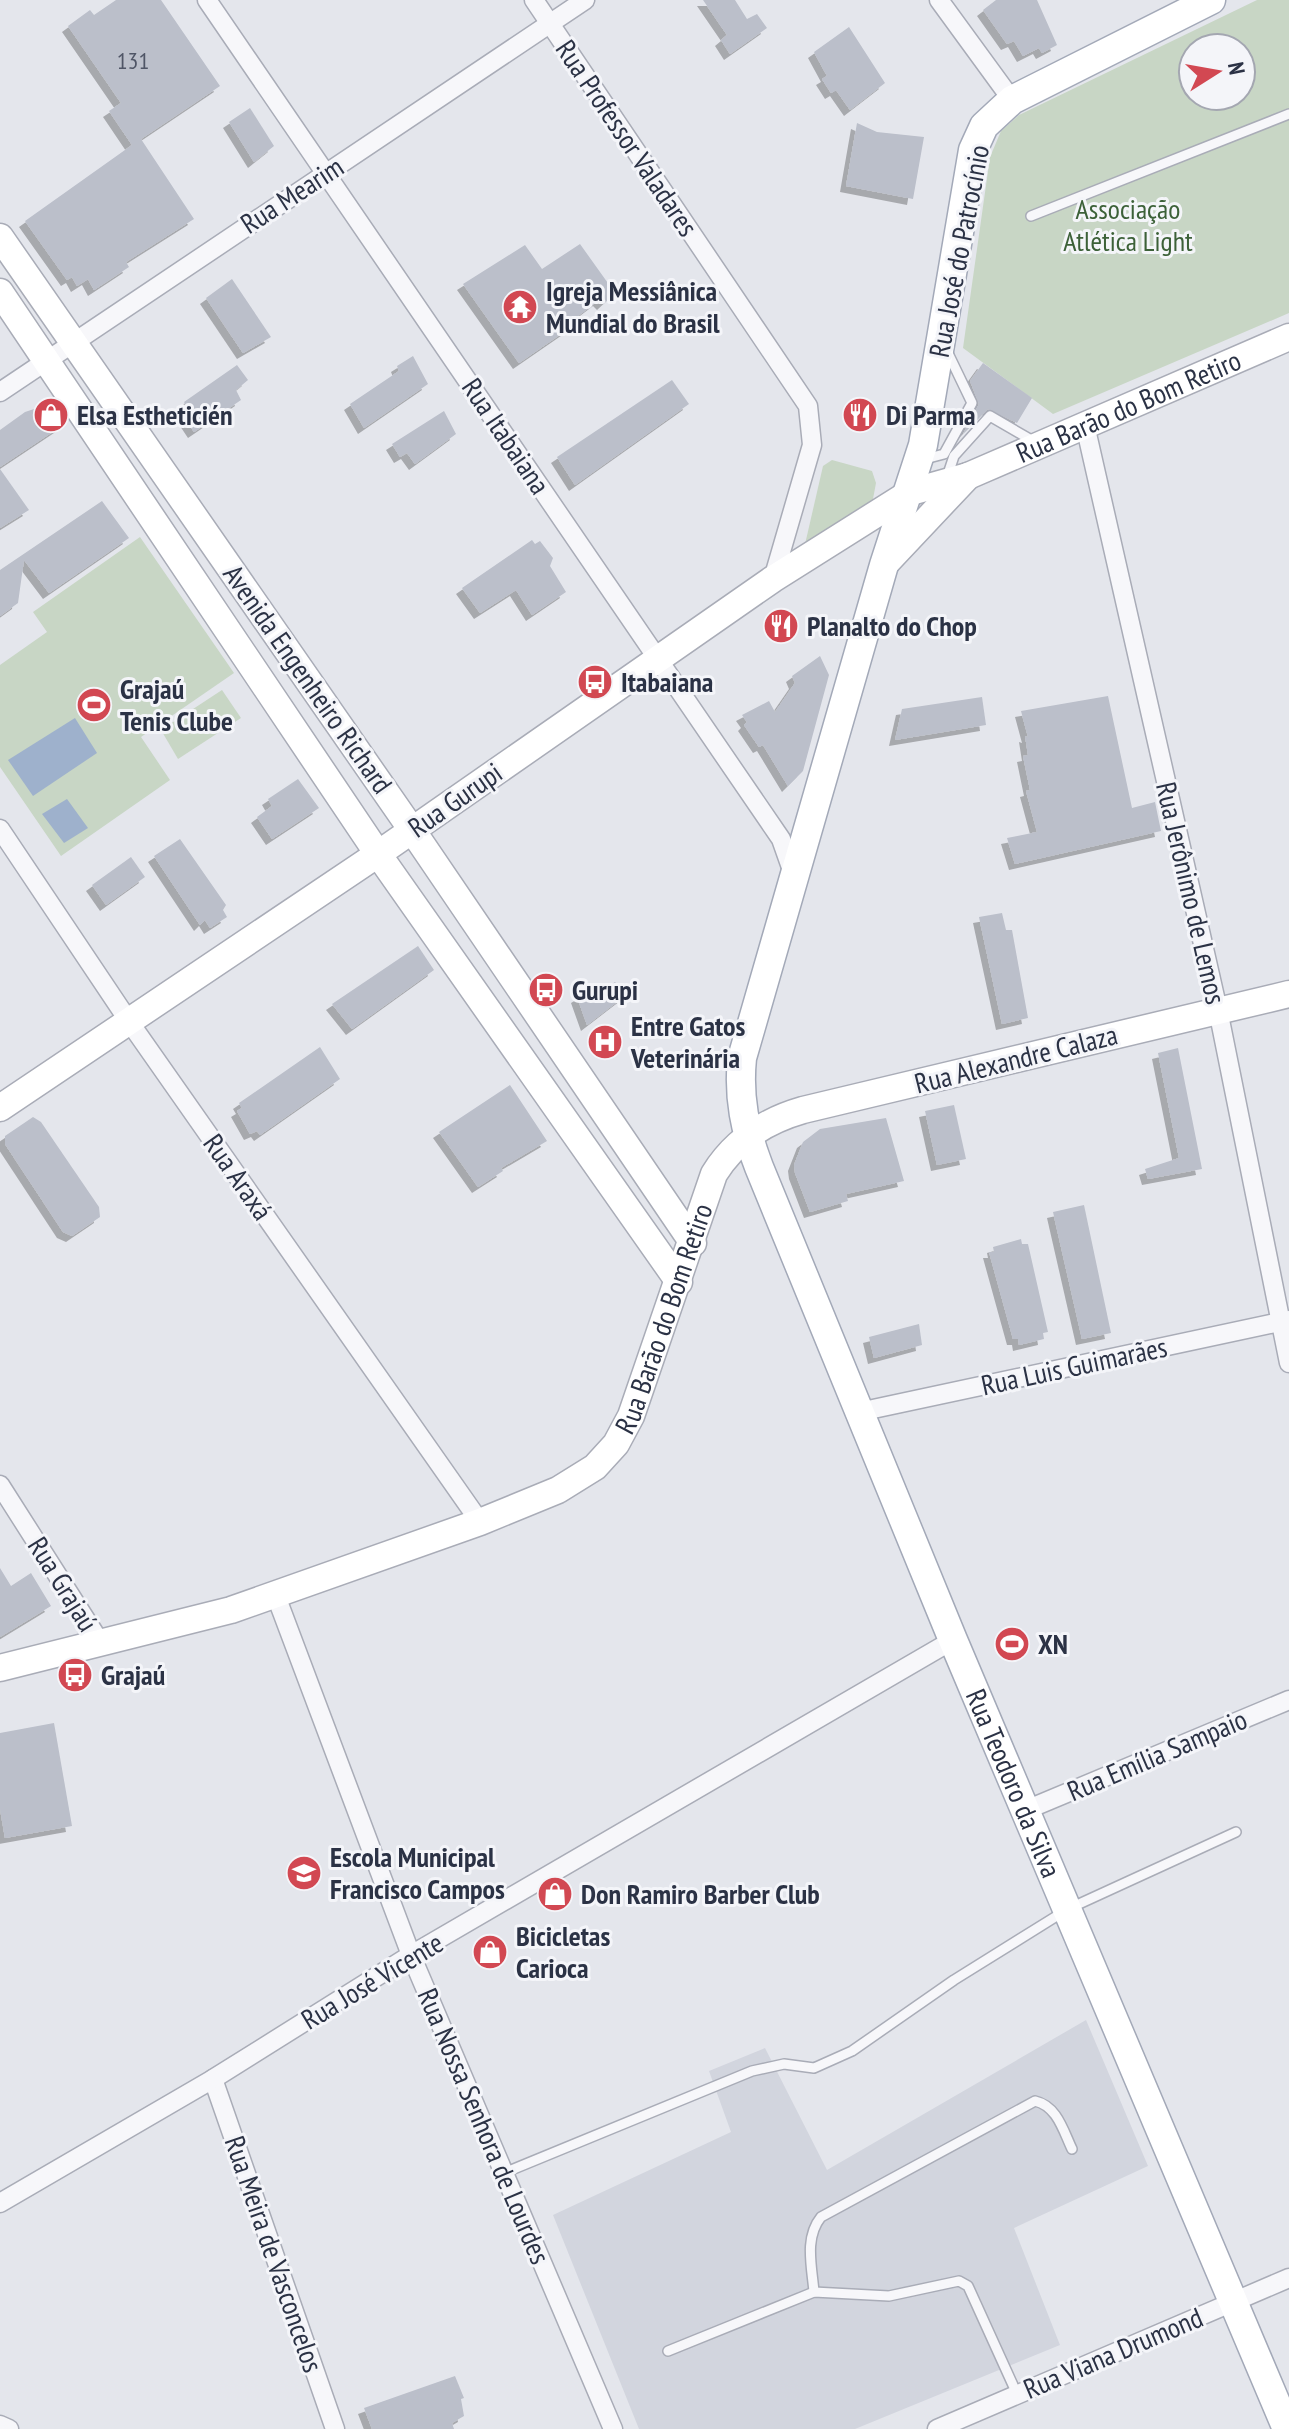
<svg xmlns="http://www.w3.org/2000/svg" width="1289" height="2429" font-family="'PT Sans Narrow',sans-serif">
	<defs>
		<filter id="shadow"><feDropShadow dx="-6" dy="6" stdDeviation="0" flood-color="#0004"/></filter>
	</defs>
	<rect width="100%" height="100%" fill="#e4e6ec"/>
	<polygon fill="#d2d5de" points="1086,2020 1148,2166 1014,2228 1060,2345 855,2429 639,2429 553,2215 731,2132 709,2071 765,2048 827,2170"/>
	<g fill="#c8d6c5" fill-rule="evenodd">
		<path d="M1257,0H1289V313L1053,414L963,348L990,157L1001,131L1019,115ZM1193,48H1241V96H1193Z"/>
		<polygon points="832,460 872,471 876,483 870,515 803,553 823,466"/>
		<polygon points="140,537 234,673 141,737 170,780 61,856 0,767 0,665 47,632 33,612"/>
		<polygon points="222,690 241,718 178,759 161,730"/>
	</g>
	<g fill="#9eb1cc">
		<polygon points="75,718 97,753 33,796 8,760"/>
		<polygon points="67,799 88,828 64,843 42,814"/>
	</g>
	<g fill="#bbbfca" filter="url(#shadow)">
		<polygon points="116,0 161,0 220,86 141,139 194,219 126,262 129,267 94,290 88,279 77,286 72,277 67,280 25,221 132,145 109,111 121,103 68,26 90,10 94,15"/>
		<polygon points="703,0 735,0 747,19 757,14 767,28 730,54 721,40 727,35"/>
		<polygon points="996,0 1037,0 1057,45 1042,53 1039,48 1023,56 1014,41 1007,44 983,10"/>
		<polygon points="849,27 885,83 850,110 836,90 831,93 822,79 827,76 814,52"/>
		<polygon points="250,108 274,146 254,162 229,122"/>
		<polygon points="857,123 877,132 924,137 913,199 846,186"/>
		<polygon points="580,244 615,293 603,304 599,300 574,319 577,323 519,363 463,284 525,245 542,269"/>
		<polygon points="232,279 271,337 243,353 206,298"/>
		<polygon points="413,356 428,384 364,428 350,404 399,371 397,366"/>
		<polygon points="983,363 1032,398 1017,423 988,409 963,434 979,404 970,381"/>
		<polygon points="237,365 248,380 236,390 241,400 194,432 184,417 191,412 184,402"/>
		<polygon points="672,380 689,404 575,485 557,457"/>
		<polygon points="43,406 55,408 66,423 0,467 0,430 25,412"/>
		<polygon points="444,411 456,434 415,464 407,453 400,457 392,444"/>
		<polygon points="0,469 29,510 0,528"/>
		<polygon points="102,501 129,538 49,593 24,560 18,603 0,616 0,570"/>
		<polygon points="532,540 535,544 540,541 553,558 550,566 566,592 532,615 516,590 480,613 462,588"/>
		<polygon points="820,656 829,675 803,771 788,786 763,745 759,747 744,725 747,722 742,715 769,701 775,712 795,683 792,676"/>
		<polygon points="1108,696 1132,808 1155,802 1161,831 1015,864 1007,838 1037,832 1026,791 1030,790 1023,756 1028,755 1025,736 1028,737 1021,711"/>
		<polygon points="982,697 986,725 895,740 902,709"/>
		<polygon points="298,779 319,808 272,839 257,817 272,806 268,799"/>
		<polygon points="180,839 226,905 223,910 227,917 210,928 205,920 200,925 154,856"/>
		<polygon points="131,857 145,877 106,905 92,885"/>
		<polygon points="1002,913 1006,930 1012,930 1028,1018 1002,1024 979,917"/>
		<polygon points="418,946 434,970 352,1029 332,1004"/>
		<polygon points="615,982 626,995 587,1025 577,997 597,985 601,991"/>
		<polygon points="320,1047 340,1079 260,1135 257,1131 250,1134 237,1111 242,1108 239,1103"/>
		<polygon points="1178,1048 1202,1169 1148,1179 1145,1169 1179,1158 1158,1053"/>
		<polygon points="510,1085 547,1141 501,1168 503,1171 478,1187 439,1132"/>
		<polygon points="954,1105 966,1159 937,1165 925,1111"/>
		<polygon points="33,1117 41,1122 99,1207 100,1217 72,1236 63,1232 5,1144 5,1136"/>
		<polygon points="886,1118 904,1181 846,1194 848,1201 810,1212 795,1173 794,1165 803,1142 820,1129"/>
		<polygon points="1084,1205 1111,1333 1082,1339 1053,1212"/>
		<polygon points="1021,1239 1022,1244 1028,1244 1048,1332 1043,1333 1044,1339 1019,1345 1018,1339 1013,1339 989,1252 994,1252 993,1247"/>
		<polygon points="919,1324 922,1345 874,1358 869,1337"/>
		<polygon points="0,1568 11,1586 31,1573 51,1606 0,1637"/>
		<polygon points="54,1723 72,1826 5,1838 0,1809 0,1733"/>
		<polygon points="455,2376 464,2398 461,2399 464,2416 452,2423 454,2429 372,2429 364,2408"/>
	</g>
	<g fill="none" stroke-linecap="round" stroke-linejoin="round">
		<defs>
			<g id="lane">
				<polyline points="1031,216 1289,114"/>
				<polyline points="925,459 944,454 972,403 946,349"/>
				<polyline points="947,477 954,456 990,416 1033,441"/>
				<polyline points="504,2173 752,2071 784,2064 814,2068 852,2051 954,1980 1068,1909 1236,1832"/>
				<path d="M814,2292C812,2267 804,2238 821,2217L1035,2101C1057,2106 1063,2130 1072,2149"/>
				<polyline points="668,2351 814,2292 889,2296 959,2281 968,2286 1017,2394"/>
			</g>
			<g id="street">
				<polyline points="207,0 781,839 793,873"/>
				<polyline points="534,0 808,406 812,445 773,579"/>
				<polyline points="939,0 1012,100"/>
				<polyline points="0,392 585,0"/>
				<polyline points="1085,425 1218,1010 1289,1363"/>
				<polyline points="0,829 128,1020 480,1522"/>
				<polyline points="859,1412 1289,1320"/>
				<polyline points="0,1485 100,1642"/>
				<polyline points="276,1596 411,1955 613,2429"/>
				<polyline points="1026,1810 1289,1700"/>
				<polyline points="213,2079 335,2429"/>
				<polyline points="0,2203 213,2079 411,1955 953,1640"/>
				<polyline points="0,2425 9,2429"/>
				<polyline points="937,2429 1289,2278"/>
			</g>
			<g id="secondary">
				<polyline points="0,237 412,830 693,1243"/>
				<polyline points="0,292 378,854 679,1282"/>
				<polyline points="885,564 968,476"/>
				<path id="s1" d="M0,1108L378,854L773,579L911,492L968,476L1289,337"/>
				<path id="s2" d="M0,1668L231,1610L480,1522L558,1490L595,1467L616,1444L631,1416L714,1174C735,1140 765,1121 803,1110L1289,994"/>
			</g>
			<g id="primary">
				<path id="s3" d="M1211,0L1012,100L984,126L973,150L923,445L884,565L742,1058C738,1097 745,1131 759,1167L953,1640L1287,2429"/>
			</g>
		</defs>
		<use href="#lane" stroke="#a9acb7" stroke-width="12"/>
		<use href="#street" stroke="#a9acb7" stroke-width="21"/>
		<use href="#secondary" stroke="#a9acb7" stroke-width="29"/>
		<use href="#primary" stroke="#a3a9b8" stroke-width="31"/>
		<use href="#lane" stroke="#f7f7fa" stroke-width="9"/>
		<use href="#street" stroke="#f7f7fa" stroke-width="18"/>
		<use href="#secondary" stroke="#fff" stroke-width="26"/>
		<use href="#primary" stroke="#fff" stroke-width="28"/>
	</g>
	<defs>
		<symbol id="temple-disc" viewBox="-11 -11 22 22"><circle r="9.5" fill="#d24852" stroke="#f4f5f9"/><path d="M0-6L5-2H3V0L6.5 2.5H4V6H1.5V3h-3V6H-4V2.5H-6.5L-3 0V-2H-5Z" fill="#fff"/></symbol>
		<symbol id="shop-disc" viewBox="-11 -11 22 22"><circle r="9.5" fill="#d24852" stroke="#f4f5f9"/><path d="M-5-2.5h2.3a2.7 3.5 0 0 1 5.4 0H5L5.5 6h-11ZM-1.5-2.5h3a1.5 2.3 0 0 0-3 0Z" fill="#fff"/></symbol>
		<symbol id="restaurant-disc" viewBox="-11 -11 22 22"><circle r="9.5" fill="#d24852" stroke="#f4f5f9"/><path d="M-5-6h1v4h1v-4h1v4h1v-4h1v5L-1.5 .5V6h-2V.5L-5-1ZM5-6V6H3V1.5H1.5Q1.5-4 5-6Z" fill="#fff"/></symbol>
		<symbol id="bus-disc" viewBox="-11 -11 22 22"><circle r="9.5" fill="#d24852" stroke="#f4f5f9"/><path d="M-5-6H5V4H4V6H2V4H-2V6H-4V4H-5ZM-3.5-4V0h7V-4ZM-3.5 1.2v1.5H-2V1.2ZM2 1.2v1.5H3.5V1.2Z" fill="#fff"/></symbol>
		<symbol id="stadium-disc" viewBox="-11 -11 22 22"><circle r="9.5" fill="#d24852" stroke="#f4f5f9"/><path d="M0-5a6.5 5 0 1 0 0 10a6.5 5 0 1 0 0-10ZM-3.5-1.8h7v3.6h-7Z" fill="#fff"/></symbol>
		<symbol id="hospital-disc" viewBox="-11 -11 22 22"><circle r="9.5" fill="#d24852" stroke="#f4f5f9"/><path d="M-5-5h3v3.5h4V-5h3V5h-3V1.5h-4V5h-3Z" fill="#fff"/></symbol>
		<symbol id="school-disc" viewBox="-11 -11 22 22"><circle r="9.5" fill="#d24852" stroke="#f4f5f9"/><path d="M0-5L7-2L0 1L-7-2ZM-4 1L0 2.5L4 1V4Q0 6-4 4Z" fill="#fff"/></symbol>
	</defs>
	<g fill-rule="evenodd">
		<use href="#temple-disc" x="500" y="287" width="40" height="40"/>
		<use href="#shop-disc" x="31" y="395" width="40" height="40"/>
		<use href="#restaurant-disc" x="840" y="395" width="40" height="40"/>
		<use href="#restaurant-disc" x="761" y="606" width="40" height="40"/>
		<use href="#bus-disc" x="575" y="662" width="40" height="40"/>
		<use href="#stadium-disc" x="74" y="685" width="40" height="40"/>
		<use href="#bus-disc" x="526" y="970" width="40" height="40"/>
		<use href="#hospital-disc" x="585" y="1022" width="40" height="40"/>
		<use href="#stadium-disc" x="992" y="1624" width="40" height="40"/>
		<use href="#bus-disc" x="55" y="1655" width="40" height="40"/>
		<use href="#school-disc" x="284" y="1853" width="40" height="40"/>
		<use href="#shop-disc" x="535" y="1874" width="40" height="40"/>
		<use href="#shop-disc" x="470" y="1932" width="40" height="40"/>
	</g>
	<g text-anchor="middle" stroke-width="6" stroke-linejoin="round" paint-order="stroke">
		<g font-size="24" fill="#4f5566">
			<text x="133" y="69">131</text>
		</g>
		<g font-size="28" fill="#2b3245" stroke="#f4f5f9">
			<text transform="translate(627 138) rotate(56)" y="10">Rua Professor Valadares</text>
			<text transform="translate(292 195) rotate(-33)" y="10">Rua Mearim</text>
			<text transform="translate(959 251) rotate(-79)" y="10">Rua José do Patrocínio</text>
			<text dy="10" stroke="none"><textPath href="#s1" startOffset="1334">Rua Barão do Bom Retiro</textPath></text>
			<text transform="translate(506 436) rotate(56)" y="10">Rua Itabaiana</text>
			<text transform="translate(308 679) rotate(55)" y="10">Avenida Engenheiro Richard</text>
			<text transform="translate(455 800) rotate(-35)" y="10">Rua Gurupi</text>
			<text transform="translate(1191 893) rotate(77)" y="10">Rua Jerônimo de Lemos</text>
			<text transform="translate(1016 1059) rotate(-14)" y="10">Rua Alexandre Calaza</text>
			<text transform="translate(238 1177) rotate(55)" y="10">Rua Araxá</text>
			<text dy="10" stroke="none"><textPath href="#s2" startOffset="796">Rua Barão do Bom Retiro</textPath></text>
			<text transform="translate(1074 1366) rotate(-12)" y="10">Rua Luis Guimarães</text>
			<text transform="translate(63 1584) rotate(58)" y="10">Rua Grajaú</text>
			<text transform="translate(1157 1755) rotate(-23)" y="10">Rua Emília Sampaio</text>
			<text dy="10" stroke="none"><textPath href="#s3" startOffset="2004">Rua Teodoro da Silva</textPath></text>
			<text transform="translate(372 1981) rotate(-31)" y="10">Rua José Vicente</text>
			<text transform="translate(484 2126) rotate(67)" y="10">Rua Nossa Senhora de Lourdes</text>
			<text transform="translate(274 2254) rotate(71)" y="10">Rua Meira de Vasconcelos</text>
			<text transform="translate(1113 2353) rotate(-23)" y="10">Rua Viana Drumond</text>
		</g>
		<g font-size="28" fill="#3c6138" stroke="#f4f5f9">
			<text x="1128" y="219">Associação<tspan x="1128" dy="32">Atlética Light</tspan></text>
		</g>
		<g font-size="28" font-weight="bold" fill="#2b3245" stroke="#f4f5f9" text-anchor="start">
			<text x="546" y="301">Igreja Messiânica<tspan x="546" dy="32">Mundial do Brasil</tspan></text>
			<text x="77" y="425">Elsa Estheticién</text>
			<text x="886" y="425">Di Parma</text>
			<text x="807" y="636">Planalto do Chop</text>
			<text x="621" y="692">Itabaiana</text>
			<text x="120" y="699">Grajaú<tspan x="120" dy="32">Tenis Clube</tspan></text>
			<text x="572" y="1000">Gurupi</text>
			<text x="631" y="1036">Entre Gatos<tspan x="631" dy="32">Veterinária</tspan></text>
			<text x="1038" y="1654">XN</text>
			<text x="101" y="1685">Grajaú</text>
			<text x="330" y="1867">Escola Municipal<tspan x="330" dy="32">Francisco Campos</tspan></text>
			<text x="581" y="1904">Don Ramiro Barber Club</text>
			<text x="516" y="1946">Bicicletas<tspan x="516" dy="32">Carioca</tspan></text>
		</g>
	</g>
	<g transform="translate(1217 72) rotate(79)"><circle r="38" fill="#f4f5f9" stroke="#a4a7b1" stroke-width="2"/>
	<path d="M0-6L14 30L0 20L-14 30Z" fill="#d24852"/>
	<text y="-12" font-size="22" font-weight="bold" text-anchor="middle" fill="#2b3245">N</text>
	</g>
</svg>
